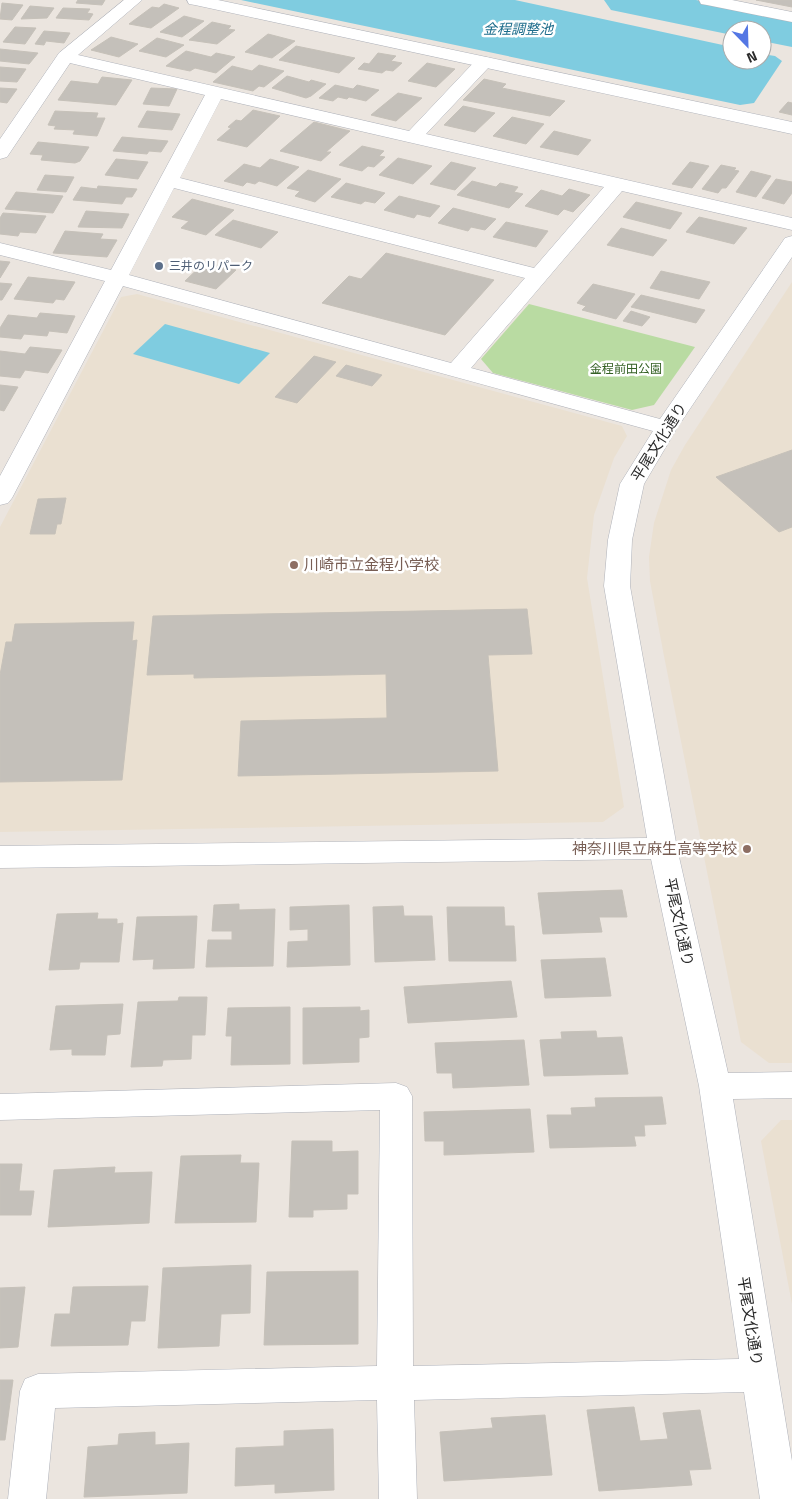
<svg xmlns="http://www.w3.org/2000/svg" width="792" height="1499" font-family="'Titillium Web','Noto Sans JP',sans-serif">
	<rect width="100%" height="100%" fill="#ebe5df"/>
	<g fill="#eae0d1">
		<polygon points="792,282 792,1063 769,1063 741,1042 664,656 650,581 649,557 654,523 671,470 685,445"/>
		<polygon points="137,294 622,426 627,436 614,458 594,515 587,578 624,807 603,822 0,832 0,527 121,297"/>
		<polygon points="781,1120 792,1120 792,1304 761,1141"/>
	</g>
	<polygon fill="#b9dba2" points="529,304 695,347 654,405 632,410 493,373 481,359"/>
	<g fill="#7fcce0">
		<polygon points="241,0 515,0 732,47 732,60 762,60 762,54 775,56 782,61 754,103 740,105"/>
		<polygon points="165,324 270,353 239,384 133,354"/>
	</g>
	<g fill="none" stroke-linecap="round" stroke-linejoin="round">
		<polygon fill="#7fcce0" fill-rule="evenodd" points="604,0 696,0 792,19 792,47 762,41 762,30 732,30 732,35 611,10"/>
	</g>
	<g fill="#c4c0ba" stroke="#c6c1b9">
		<polygon points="78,0 105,0 102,5 76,3"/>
		<polygon points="756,0 792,0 792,7"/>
		<polygon points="2,3 23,5 12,20 0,19"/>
		<polygon points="164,4 179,8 151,28 129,24 152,7 159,8"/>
		<polygon points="30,6 54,8 47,18 21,19"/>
		<polygon points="63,8 90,9 87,13 93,14 89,20 56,18"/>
		<polygon points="184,16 204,21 182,37 160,32"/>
		<polygon points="212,22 231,26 228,29 235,30 217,44 189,40"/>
		<polygon points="15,27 36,28 25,44 3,42"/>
		<polygon points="44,31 70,33 64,43 46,41 44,45 35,44"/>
		<polygon points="268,34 295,41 272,58 245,52"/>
		<polygon points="111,37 138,44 119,57 91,50"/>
		<polygon points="157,38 184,45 166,57 139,51"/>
		<polygon points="296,46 355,58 339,73 279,60"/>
		<polygon points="0,49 38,53 29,64 0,61"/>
		<polygon points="186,51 211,57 216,53 235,57 216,73 195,68 190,71 166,66"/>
		<polygon points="378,53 396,56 391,61 402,63 393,71 386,70 382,73 358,69 364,63 369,64"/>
		<polygon points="427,63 455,69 436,87 408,81"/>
		<polygon points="259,65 284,71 264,87 259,86 253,91 213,82 232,66 252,71"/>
		<polygon points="0,67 26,69 17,82 0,81"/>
		<polygon points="287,76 309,82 311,80 326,84 311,96 306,98 272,88"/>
		<polygon points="102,77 132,80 116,105 58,100 71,81 98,84"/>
		<polygon points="484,79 506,84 502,88 565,101 550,116 463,100"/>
		<polygon points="335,85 353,89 357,85 379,90 366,101 349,97 347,99 338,97 333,101 319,98"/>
		<polygon points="0,88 17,89 7,103 0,102"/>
		<polygon points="151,88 177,89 169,106 143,104"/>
		<polygon points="398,93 422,98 396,121 371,115"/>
		<polygon points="788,102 792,103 792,115 779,112"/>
		<polygon points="463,106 495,113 475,132 444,125"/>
		<polygon points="253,110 280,116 247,147 217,140 231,128 228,127 236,120 241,121"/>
		<polygon points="55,111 98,113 96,118 105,118 97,136 73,134 75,130 54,129 56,126 48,125"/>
		<polygon points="147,111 180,114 172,130 138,127"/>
		<polygon points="512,117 544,124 526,144 493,136"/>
		<polygon points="314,122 350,131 326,152 331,152 321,161 280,151"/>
		<polygon points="554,131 591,140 578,155 540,147"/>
		<polygon points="122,137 168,141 161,152 149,151 147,154 113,151"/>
		<polygon points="38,142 89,147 80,161 75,163 41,160 43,155 30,154"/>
		<polygon points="362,146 384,151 379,156 385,157 374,167 368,166 362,171 339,165"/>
		<polygon points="398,158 432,166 413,184 379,175"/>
		<polygon points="116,159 148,162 138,179 105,175"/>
		<polygon points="270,159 299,167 277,186 259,181 255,184 247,182 243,186 224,181 244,164 260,168"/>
		<polygon points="451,162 476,168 455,190 430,184"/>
		<polygon points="690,162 709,166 692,188 672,184"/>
		<polygon points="721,165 736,168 734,170 739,171 726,188 722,188 718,193 702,189"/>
		<polygon points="308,170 341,179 315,202 295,196 300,191 287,188"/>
		<polygon points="751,171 771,176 756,197 736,192"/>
		<polygon points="45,175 74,177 66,192 37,190"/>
		<polygon points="776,179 792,182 792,193 784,204 762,198"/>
		<polygon points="472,181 496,187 500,183 518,187 514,192 523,194 509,208 457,195"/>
		<polygon points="346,183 385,193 375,203 365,201 361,204 331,197"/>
		<polygon points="98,186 137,189 132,197 126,197 122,204 73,200 81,187 97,189"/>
		<polygon points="569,189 590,195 573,212 564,209 558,215 525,206 541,190 562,196"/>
		<polygon points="16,192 63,196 53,213 5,209"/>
		<polygon points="399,196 440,206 430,217 417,214 414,218 384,210"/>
		<polygon points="192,199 234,210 206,235 181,228 189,221 172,217"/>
		<polygon points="636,202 682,213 670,229 623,217"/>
		<polygon points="453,208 496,219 485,230 471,227 468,231 438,223"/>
		<polygon points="86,211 129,214 122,228 78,227"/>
		<polygon points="3,213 46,216 36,233 20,232 18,236 0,234 0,218"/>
		<polygon points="699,217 747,228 734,244 686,232"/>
		<polygon points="233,220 278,232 261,248 215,235"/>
		<polygon points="506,222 548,231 536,247 493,237"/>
		<polygon points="621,228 667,240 653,256 607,245"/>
		<polygon points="65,231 103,234 100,239 117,240 107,257 53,253"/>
		<polygon points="386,253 494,280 445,335 322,303 349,276 361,279"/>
		<polygon points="0,261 10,262 0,278"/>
		<polygon points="205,262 236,270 216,289 185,281"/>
		<polygon points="661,271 710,282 699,299 650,288"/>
		<polygon points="28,277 75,282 64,300 56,299 53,303 14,299"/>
		<polygon points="0,283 12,284 2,300 0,300"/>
		<polygon points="593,284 635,294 616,319 582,310 586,306 577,303"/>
		<polygon points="641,295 705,310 696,323 631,307"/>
		<polygon points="631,311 650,317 642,326 623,321"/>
		<polygon points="40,313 75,316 67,333 49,331 47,336 24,334 21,339 0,337 0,328 8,315 37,318"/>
		<polygon points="30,347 62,350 48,373 25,370 20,378 0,376 0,351 25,354"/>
		<polygon points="314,356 336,362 297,403 275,397"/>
		<polygon points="346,365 382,375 372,386 336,376"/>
		<polygon points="0,385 18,387 4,411 0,410"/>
		<polygon points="792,450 792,527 779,532 716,477"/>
		<polygon points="66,498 61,524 57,524 55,534 30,534 38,499"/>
		<polygon points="527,609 532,654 488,655 498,771 238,776 241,721 387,718 386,674 194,678 194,674 147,675 153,616"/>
		<polygon points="134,622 132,641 137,640 122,780 0,782 0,675 6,642 12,642 15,624"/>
		<polygon points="622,890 627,917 599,917 602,932 543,934 538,893"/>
		<polygon points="239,904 239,910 275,909 273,966 206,967 208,940 232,940 232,931 212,931 214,905"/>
		<polygon points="349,905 350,965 287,967 288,942 308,941 308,929 290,930 290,907"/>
		<polygon points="403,906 404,916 432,916 435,960 375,962 373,907"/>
		<polygon points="447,907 504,907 505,926 514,926 516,961 449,961"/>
		<polygon points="98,913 97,919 117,919 117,924 123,923 119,962 80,962 79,969 49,970 57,914"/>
		<polygon points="197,916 194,968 153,969 154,959 133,960 137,917"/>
		<polygon points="605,958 611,996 545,998 541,960"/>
		<polygon points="511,981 517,1017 408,1023 404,987"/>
		<polygon points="179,997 207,997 205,1035 192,1035 191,1059 163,1060 162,1066 131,1067 138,1002 178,1001"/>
		<polygon points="123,1004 120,1034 107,1035 105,1055 72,1055 72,1049 50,1050 56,1006"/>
		<polygon points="290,1007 290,1064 231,1065 232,1036 226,1036 228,1008"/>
		<polygon points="360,1007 360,1011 369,1010 369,1037 359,1038 359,1062 303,1064 303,1008"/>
		<polygon points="596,1031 597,1038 622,1037 628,1074 544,1076 540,1040 562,1039 561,1032"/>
		<polygon points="524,1040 529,1085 453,1088 452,1073 437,1073 435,1043"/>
		<polygon points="662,1097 666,1124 644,1125 645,1136 634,1136 636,1146 550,1148 547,1115 572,1115 571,1108 596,1107 595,1098"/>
		<polygon points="530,1109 534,1152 444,1155 444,1141 425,1141 424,1112"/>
		<polygon points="292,1141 332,1141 332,1152 358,1151 358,1194 347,1194 347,1209 313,1210 313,1217 289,1217"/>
		<polygon points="241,1155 240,1163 259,1163 256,1222 175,1223 181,1156"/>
		<polygon points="0,1164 22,1164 19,1191 34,1191 31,1215 0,1215"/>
		<polygon points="115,1167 114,1173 152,1172 149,1223 48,1227 54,1170"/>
		<polygon points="251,1265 250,1313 221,1314 219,1346 158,1348 163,1268"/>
		<polygon points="358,1271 358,1344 264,1345 267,1272"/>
		<polygon points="148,1286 145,1321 131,1321 128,1345 51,1346 55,1314 70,1314 73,1287"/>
		<polygon points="25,1287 18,1347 0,1348 0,1288"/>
		<polygon points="0,1380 13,1380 5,1440 0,1440"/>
		<polygon points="634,1407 640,1441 668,1439 663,1413 700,1410 711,1469 689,1470 692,1485 599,1491 587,1410"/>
		<polygon points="545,1415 552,1475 444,1481 440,1432 493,1428 491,1418"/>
		<polygon points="333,1429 334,1490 275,1493 275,1484 235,1486 236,1448 284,1446 284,1431"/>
		<polygon points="155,1432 155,1445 189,1443 187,1493 84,1497 88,1447 118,1445 119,1434"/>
	</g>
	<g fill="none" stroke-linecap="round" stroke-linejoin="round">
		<defs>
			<g id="street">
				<path d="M124,0H142L78,55L409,131L478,58L484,57L490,58L493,62L490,66L426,134L792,218V230L622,191L471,368L660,419L785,238L792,236V257L677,428L644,484L632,540L630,586L677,848L728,1073L792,1072V1098L733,1099L792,1461V1499H760L744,1392L414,1400L417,1499H379L377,1400L55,1408L46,1499H8L20,1391L25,1379L38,1374L377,1366L380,1110L0,1120V1094L396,1083L407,1087L412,1096L413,1366L739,1359L699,1086L651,859L0,868V846L647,838L604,586L608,540L620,484L653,431L123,286L12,498L8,503L0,505V476L105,281L0,255V243L111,270L205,95L70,63L7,157L0,159V139L59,53ZM221,99L604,187L534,268L180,178ZM174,188L525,278L451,363L129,275Z"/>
				<polygon points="699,0 732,0 792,12 792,22 707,5 701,4"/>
			</g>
			<polygon id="secondary" points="187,0 218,0 792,122 792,134 195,5 189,4"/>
		</defs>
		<use href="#street" stroke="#afb2ba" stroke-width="1"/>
		<use href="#secondary" stroke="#afb2ba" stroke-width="1"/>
		<use href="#street" fill="#fff" fill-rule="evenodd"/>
		<use href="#secondary" fill="#fff" fill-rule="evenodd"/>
	</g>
	<circle fill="#5c6f8a" stroke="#fff" stroke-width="2" cx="159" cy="266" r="5"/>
	<g fill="#8d6e63" stroke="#fff" stroke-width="2">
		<circle cx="294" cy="565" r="5"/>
		<circle cx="747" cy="849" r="5"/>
	</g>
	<g text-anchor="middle" stroke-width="5" stroke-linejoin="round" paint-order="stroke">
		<g font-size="12" fill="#4e5e75" stroke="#fff" text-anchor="start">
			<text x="169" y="270">三井のリパーク</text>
		</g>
		<g font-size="12" fill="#346024" stroke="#fff">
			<text x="626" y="373">金程前田公園</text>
		</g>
		<g font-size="14" font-style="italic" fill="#1e6d8c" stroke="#fff">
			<text x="518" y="34">金程調整池</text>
		</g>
		<g font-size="15" fill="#2b2b2b" stroke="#fff">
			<text transform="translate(659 442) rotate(-58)" y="5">平尾文化通り</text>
			<text transform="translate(679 922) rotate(78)" y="5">平尾文化通り</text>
			<text transform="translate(750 1321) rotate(81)" y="5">平尾文化通り</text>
		</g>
		<g font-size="15" fill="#785e54" stroke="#fff" text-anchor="start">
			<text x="304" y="570">川崎市立金程小学校</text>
			<text x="737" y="854" text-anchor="end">神奈川県立麻生高等学校</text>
		</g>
	</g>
	<g transform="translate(747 45) rotate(157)"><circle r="24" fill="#ffffff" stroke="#aaaaaa"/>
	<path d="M0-4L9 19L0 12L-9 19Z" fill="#5477e4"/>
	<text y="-8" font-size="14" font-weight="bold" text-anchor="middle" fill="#2b2b2b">N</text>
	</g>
</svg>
